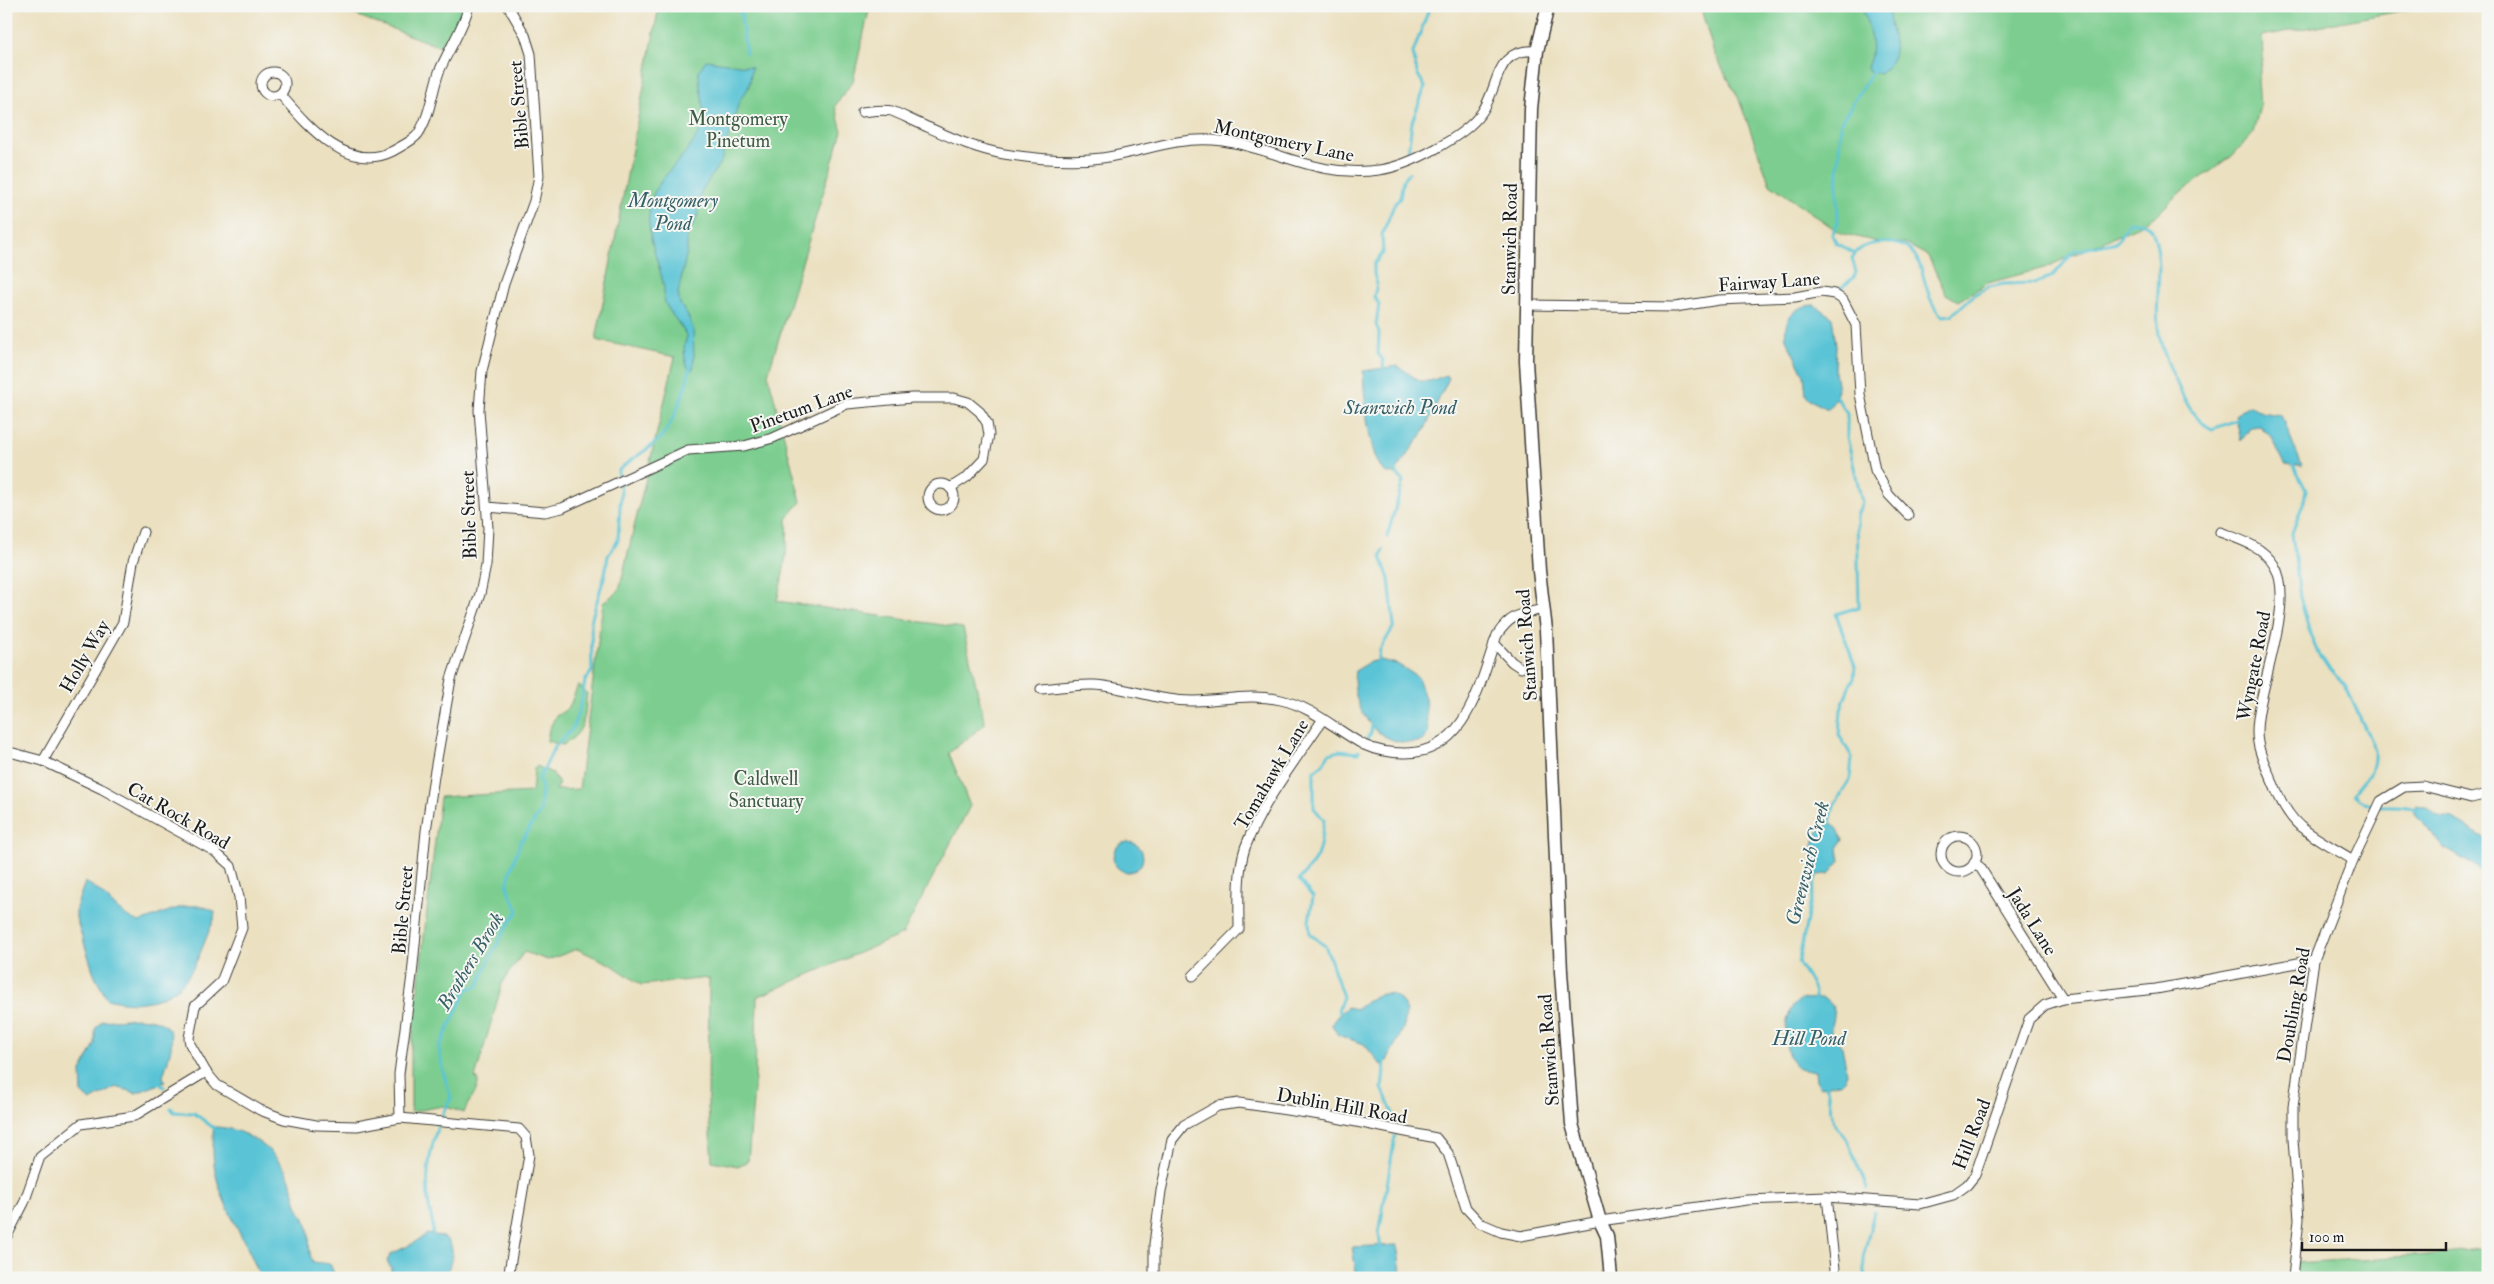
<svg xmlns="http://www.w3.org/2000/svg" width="2494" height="1284" font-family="'IM FELL Double Pica',serif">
	<rect width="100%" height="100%" fill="#f6f6f2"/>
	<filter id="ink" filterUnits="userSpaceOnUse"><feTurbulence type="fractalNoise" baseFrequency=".02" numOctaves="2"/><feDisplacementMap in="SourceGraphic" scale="10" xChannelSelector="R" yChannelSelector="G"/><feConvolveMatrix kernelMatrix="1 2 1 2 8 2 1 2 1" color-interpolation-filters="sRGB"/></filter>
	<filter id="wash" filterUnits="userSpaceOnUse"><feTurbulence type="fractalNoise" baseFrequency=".0096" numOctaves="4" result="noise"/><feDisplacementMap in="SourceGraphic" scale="20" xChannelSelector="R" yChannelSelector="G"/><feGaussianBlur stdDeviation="1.12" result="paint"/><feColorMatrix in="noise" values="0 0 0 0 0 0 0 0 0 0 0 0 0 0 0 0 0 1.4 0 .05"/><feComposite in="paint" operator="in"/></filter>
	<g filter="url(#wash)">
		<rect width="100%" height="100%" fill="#ebe0c0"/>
		<g fill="#7bcd8f" stroke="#4c7456">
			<polygon points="332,6 463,6 458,21 440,47"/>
			<path d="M659,6H870L853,81L835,106L842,131L768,374L801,502L787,518C789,547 784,572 777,601L963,628L985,724L949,753L970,806L903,934L757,997L755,1077L748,1161L738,1166L712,1161L708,1107L709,978L641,985L612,965L577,949L548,960L524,952L503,981L475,1078L478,1079C479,1094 468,1099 464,1113L443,1106L411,1112V1050L440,797L532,792L534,769L537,766L552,773L559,783L556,790L579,789L603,603L619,590L675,357L596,340Z"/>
			<polygon points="1700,6 2419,6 2406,10 2262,36 2263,59 2258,81 2260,106 2253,133 2232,156 2177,195 2156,216 2132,229 2044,268 1988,283 1958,301 1946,294 1928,256 1904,243 1882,243 1840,233 1770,184 1738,97 1714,53"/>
			<path d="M578,685L587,693C585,717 586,732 563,745L547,741L549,729L556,716L569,708Z"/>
			<polygon points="2488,1248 2488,1278 2294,1278 2295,1263 2426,1255"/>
		</g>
		<g fill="#5ac4d6" stroke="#3b7079">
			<path d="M1862,6H1889C1887,35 1907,49 1880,74L1869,71L1867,67C1877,47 1868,27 1862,6Z"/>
			<path d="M706,60L752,67C749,82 752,86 740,99L721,161L701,192L697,217L687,237V251L678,293L680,304L689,318L693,329L694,357L693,369L690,371C684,362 682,347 687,337C682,325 672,317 666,305C663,299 665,290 663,283C658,260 647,237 649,213C651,178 687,160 700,130C708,111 698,89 699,70Z"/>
			<path d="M1814,305L1832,317L1836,345L1835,372L1838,390L1834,401L1828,409L1810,400L1806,395L1804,375L1786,339C1783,319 1793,306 1814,305Z"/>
			<path d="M1398,366L1419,381H1430L1447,375L1449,378L1423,433L1394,473C1368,482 1364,388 1363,371Z"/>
			<polygon points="2250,405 2261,412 2279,415 2284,421 2302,466 2285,464 2271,436 2260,426 2251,427 2241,441 2235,415"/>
			<path d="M1380,660L1397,664L1418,677L1425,699L1428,734L1422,741C1380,752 1349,709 1355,671L1370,662Z"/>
			<polygon points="2416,805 2429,808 2440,817 2453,819 2483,837 2488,844 2488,882 2477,867 2443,848 2423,823 2412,812"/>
			<path d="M1832,823L1837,828L1843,840L1838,848L1840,861L1829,874L1817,875L1814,873C1813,855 1808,828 1832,823Z"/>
			<circle cx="1128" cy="857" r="15"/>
			<path d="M85,882C106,892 117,915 139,922C164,915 191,896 215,912L214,920C197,956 193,991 150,1001C134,1004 123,1003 107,999L95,977L76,918V908Z"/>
			<path d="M1383,994C1389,993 1393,994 1398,998C1418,1014 1394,1044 1387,1061L1381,1065L1364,1044L1338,1035L1332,1025C1333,1019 1343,1011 1347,1007L1356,1009L1375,996Z"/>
			<path d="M1822,998C1841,1005 1830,1019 1831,1033L1842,1047L1847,1073L1843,1082L1820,1087L1816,1080L1815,1070C1810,1070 1804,1071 1800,1069C1782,1059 1784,1026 1790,1011C1792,1006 1797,1002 1801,999Z"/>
			<path d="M137,1018C182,1020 174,1042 163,1076L165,1082L136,1093L116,1087L90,1101L82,1094L81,1071L95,1044V1029L102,1021Z"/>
			<path d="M214,1127C247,1127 283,1154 292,1186C294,1192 295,1198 297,1205C300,1213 306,1219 308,1229C311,1241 307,1251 313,1262L330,1264L336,1278H260C245,1233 212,1197 213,1147C214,1140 212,1134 214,1127Z"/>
			<path d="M427,1234C432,1235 439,1235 443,1237C459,1244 450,1268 444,1278H391V1268L387,1261L391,1254L412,1244Z"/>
			<polygon points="1397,1245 1402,1278 1357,1278 1352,1247"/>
		</g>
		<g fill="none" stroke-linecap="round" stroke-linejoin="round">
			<g stroke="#5ac4d6" stroke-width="3">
				<polyline points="740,6 746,53"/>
				<polyline points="1408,152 1412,122 1425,87 1417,73 1413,53 1430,6"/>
				<polyline points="1855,253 1836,243 1832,235 1838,222 1837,185 1841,122 1874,69"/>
				<path d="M1840,289L1854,277L1856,272L1852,258C1859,247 1869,243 1881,243C1934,239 1915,292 1942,316L1952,315L1975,294L1989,287L2004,284L2035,283L2053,276L2074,251L2117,242L2128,223C2138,221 2149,221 2153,233C2166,266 2152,305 2160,339C2164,357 2173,375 2181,392C2189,408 2196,421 2212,429L2239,419"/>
				<polyline points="1384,372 1383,360 1378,354 1379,332 1376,325 1379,304 1374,297 1377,284 1374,274 1374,264 1383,253 1382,235 1394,205 1400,198 1403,180 1409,173"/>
				<path d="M2292,463L2306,490L2304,501L2292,533L2300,597L2310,634L2319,656L2345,685L2375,750C2377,775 2363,776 2354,794C2374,815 2395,800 2418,810"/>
				<polyline points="1387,537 1403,481 1393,469"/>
				<polyline points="1378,664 1380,650 1394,626 1389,579 1381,557 1383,550"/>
				<polyline points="1367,738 1371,733 1372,722"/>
				<polyline points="1829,826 1834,806 1850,779 1852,757 1839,735 1841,710 1849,686 1854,679 1855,666 1836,614 1859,607 1857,516 1862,502 1847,437 1847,413 1834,394"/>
				<path d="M1815,1001C1817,988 1805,973 1798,963L1817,871"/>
				<path d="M1344,1017L1338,1010L1343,997L1330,958L1325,946L1310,934L1309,921L1313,897L1299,880C1322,854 1319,853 1324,820L1314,808V771L1322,765L1329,754L1339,751L1358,753L1359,751"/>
				<polyline points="1385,1062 1382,1088 1392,1111 1395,1123"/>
				<polyline points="1826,1083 1834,1124 1846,1137 1867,1188"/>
				<polyline points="160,1084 164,1087"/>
				<polyline points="171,1108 174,1112 194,1113 215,1129"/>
				<path d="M432,1237C435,1220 429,1215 428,1199C425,1166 434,1127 451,1098L442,1068L439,1048L467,989L478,986C487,964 503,929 518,911L507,887L510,872L520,843L540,812L542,788L539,779L554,748L573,728L581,704L585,681L592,671L591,621L605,574L608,556L618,540L621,491L618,471C631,457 651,450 663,435C674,422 687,385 690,368"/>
				<polyline points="1381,1250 1379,1234 1395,1136"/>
				<polyline points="1866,1278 1863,1258 1874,1212"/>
			</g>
		</g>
	</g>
	<g filter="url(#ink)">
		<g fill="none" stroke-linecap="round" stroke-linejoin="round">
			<defs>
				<g id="street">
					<circle cx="273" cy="84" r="12"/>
					<path d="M280,94C307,125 347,174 393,151C401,146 413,141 418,134C430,116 432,92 439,72C448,50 463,29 469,6"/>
					<path d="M862,112C871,111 883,109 892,111C902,115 913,121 923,125C950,137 975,149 1004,154C1036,159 1071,162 1102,158C1140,153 1174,137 1213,140C1273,145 1313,179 1379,170C1409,166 1465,137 1482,112C1500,86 1494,47 1537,51"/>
					<polyline points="1526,305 1675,307 1719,300 1795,297 1822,292 1834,294 1843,300 1856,325 1860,394 1875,470 1889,495 1908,515"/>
					<circle cx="941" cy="497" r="13"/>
					<polyline points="487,507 545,512 562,508 688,450 744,446 773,438 847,404 912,398 954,398 968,402 980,412 987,423 989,435 984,459 967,477 950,488"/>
					<path d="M2220,532C2241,540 2262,546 2274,565C2297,601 2257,688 2257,732C2257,750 2266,767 2273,783C2279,798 2289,817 2301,827C2317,840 2336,849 2353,860"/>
					<polyline points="1494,643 1512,662 1521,668"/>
					<path d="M1041,689C1058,688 1077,684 1094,685C1128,687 1160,702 1195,701C1225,700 1251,693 1281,700C1313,707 1336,730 1364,745C1377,751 1390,753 1404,753C1467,754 1480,682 1497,635C1511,614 1521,614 1544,609"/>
					<polyline points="6,751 43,761 102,789 214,851 231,866 239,897 242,928 221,982 195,1006 189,1038 190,1044 206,1072 217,1085 260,1110 284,1119 316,1125 357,1126 400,1118 519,1129 526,1137 529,1155 508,1278"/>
					<polyline points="43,761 123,622 133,562 143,532"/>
					<circle cx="1959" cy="854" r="18"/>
					<polyline points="1974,863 1980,867 2063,999"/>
					<path d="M1193,976L1239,929C1239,904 1237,873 1245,848C1262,802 1296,760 1323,719"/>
					<polyline points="400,1118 399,1074 412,975 426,831 434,776 451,679 480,594 486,565 488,528 479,410 482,371 504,284 534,201 539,176 531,54 525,35 508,6"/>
					<polyline points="1827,1197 1836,1278"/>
					<polyline points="6,1238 24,1203 40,1157 81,1124 134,1116 206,1072"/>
					<polyline points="1154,1278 1154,1244 1161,1191 1172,1140 1184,1125 1218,1106 1239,1103 1327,1116 1436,1138 1448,1153 1466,1208 1480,1223 1501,1232 1521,1236 1600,1221 1747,1200 1827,1197 1920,1204 1953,1195 1967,1185 1975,1175 2029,1019 2045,1005 2063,999 2156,989 2314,960"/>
					<polyline points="2293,1278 2299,1219 2293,1139 2293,1107 2314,960 2353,860 2381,801 2404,787 2423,786 2471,798 2488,794"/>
				</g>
				<polyline id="secondary" points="1548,6 1537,51 1531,109 1526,361 1539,571 1546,630 1561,972 1572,1124 1600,1221 1607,1236 1611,1278"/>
			</defs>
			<use href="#street" stroke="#3b3935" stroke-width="11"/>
			<use href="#secondary" stroke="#3b3935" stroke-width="15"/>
			<use href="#street" stroke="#fff" stroke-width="9"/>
			<use href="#secondary" stroke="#fff" stroke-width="12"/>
		</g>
	</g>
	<g text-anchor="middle" stroke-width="4" stroke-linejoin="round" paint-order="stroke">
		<g font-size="19" fill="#1c1c1c" stroke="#f6f6f2">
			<text transform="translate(518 105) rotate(-95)" y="7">Bible Street</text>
			<text transform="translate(1284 140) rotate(12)" y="7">Montgomery Lane</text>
			<text transform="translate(1509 239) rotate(-89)" y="7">Stanwich Road</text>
			<text transform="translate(1769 281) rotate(-4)" y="7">Fairway Lane</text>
			<text transform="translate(801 408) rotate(-20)" y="7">Pinetum Lane</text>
			<text transform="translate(468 515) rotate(-92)" y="7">Bible Street</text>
			<text transform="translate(1526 645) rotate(-94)" y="7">Stanwich Road</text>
			<text transform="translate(84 656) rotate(-60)" y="7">Holly Way</text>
			<text transform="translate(2253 666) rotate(-79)" y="7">Wyngate Road</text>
			<text transform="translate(1271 774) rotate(-59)" y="7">Tomahawk Lane</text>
			<text transform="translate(179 815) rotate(30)" y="7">Cat Rock Road</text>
			<text transform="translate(402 910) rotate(-85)" y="7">Bible Street</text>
			<text transform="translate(2033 921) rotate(58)" y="7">Jada Lane</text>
			<text transform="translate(2293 1005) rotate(-80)" y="7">Doubling Road</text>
			<text transform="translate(1548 1050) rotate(-94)" y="7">Stanwich Road</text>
			<text transform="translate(1342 1105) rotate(10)" y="7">Dublin Hill Road</text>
			<text transform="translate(1971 1134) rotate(-69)" y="7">Hill Road</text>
		</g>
		<g font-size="19" fill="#3d5a44" stroke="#f6f6f2">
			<text x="738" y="125">Montgomery<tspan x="738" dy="22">Pinetum</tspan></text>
			<text x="766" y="785">Caldwell<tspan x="766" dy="22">Sanctuary</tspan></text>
		</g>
		<g font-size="20" font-style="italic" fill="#355f66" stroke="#f6f6f2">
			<text x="673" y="207">Montgomery<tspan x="673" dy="23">Pond</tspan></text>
			<text x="1400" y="414">Stanwich Pond</text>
			<text transform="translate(1807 863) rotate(-76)" y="7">Greenwich Creek</text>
			<text transform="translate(470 961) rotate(-59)" y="7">Brothers Brook</text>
			<text x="1809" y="1045">Hill Pond</text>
		</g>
	</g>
	<rect width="2494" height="1284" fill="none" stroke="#f6f6f2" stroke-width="25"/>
	<path d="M2302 1242v8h144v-8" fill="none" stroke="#1c1c1c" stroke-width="2.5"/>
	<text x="2309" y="1242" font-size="15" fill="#1c1c1c" stroke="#f6f6f2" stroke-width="4" paint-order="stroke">100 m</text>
</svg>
